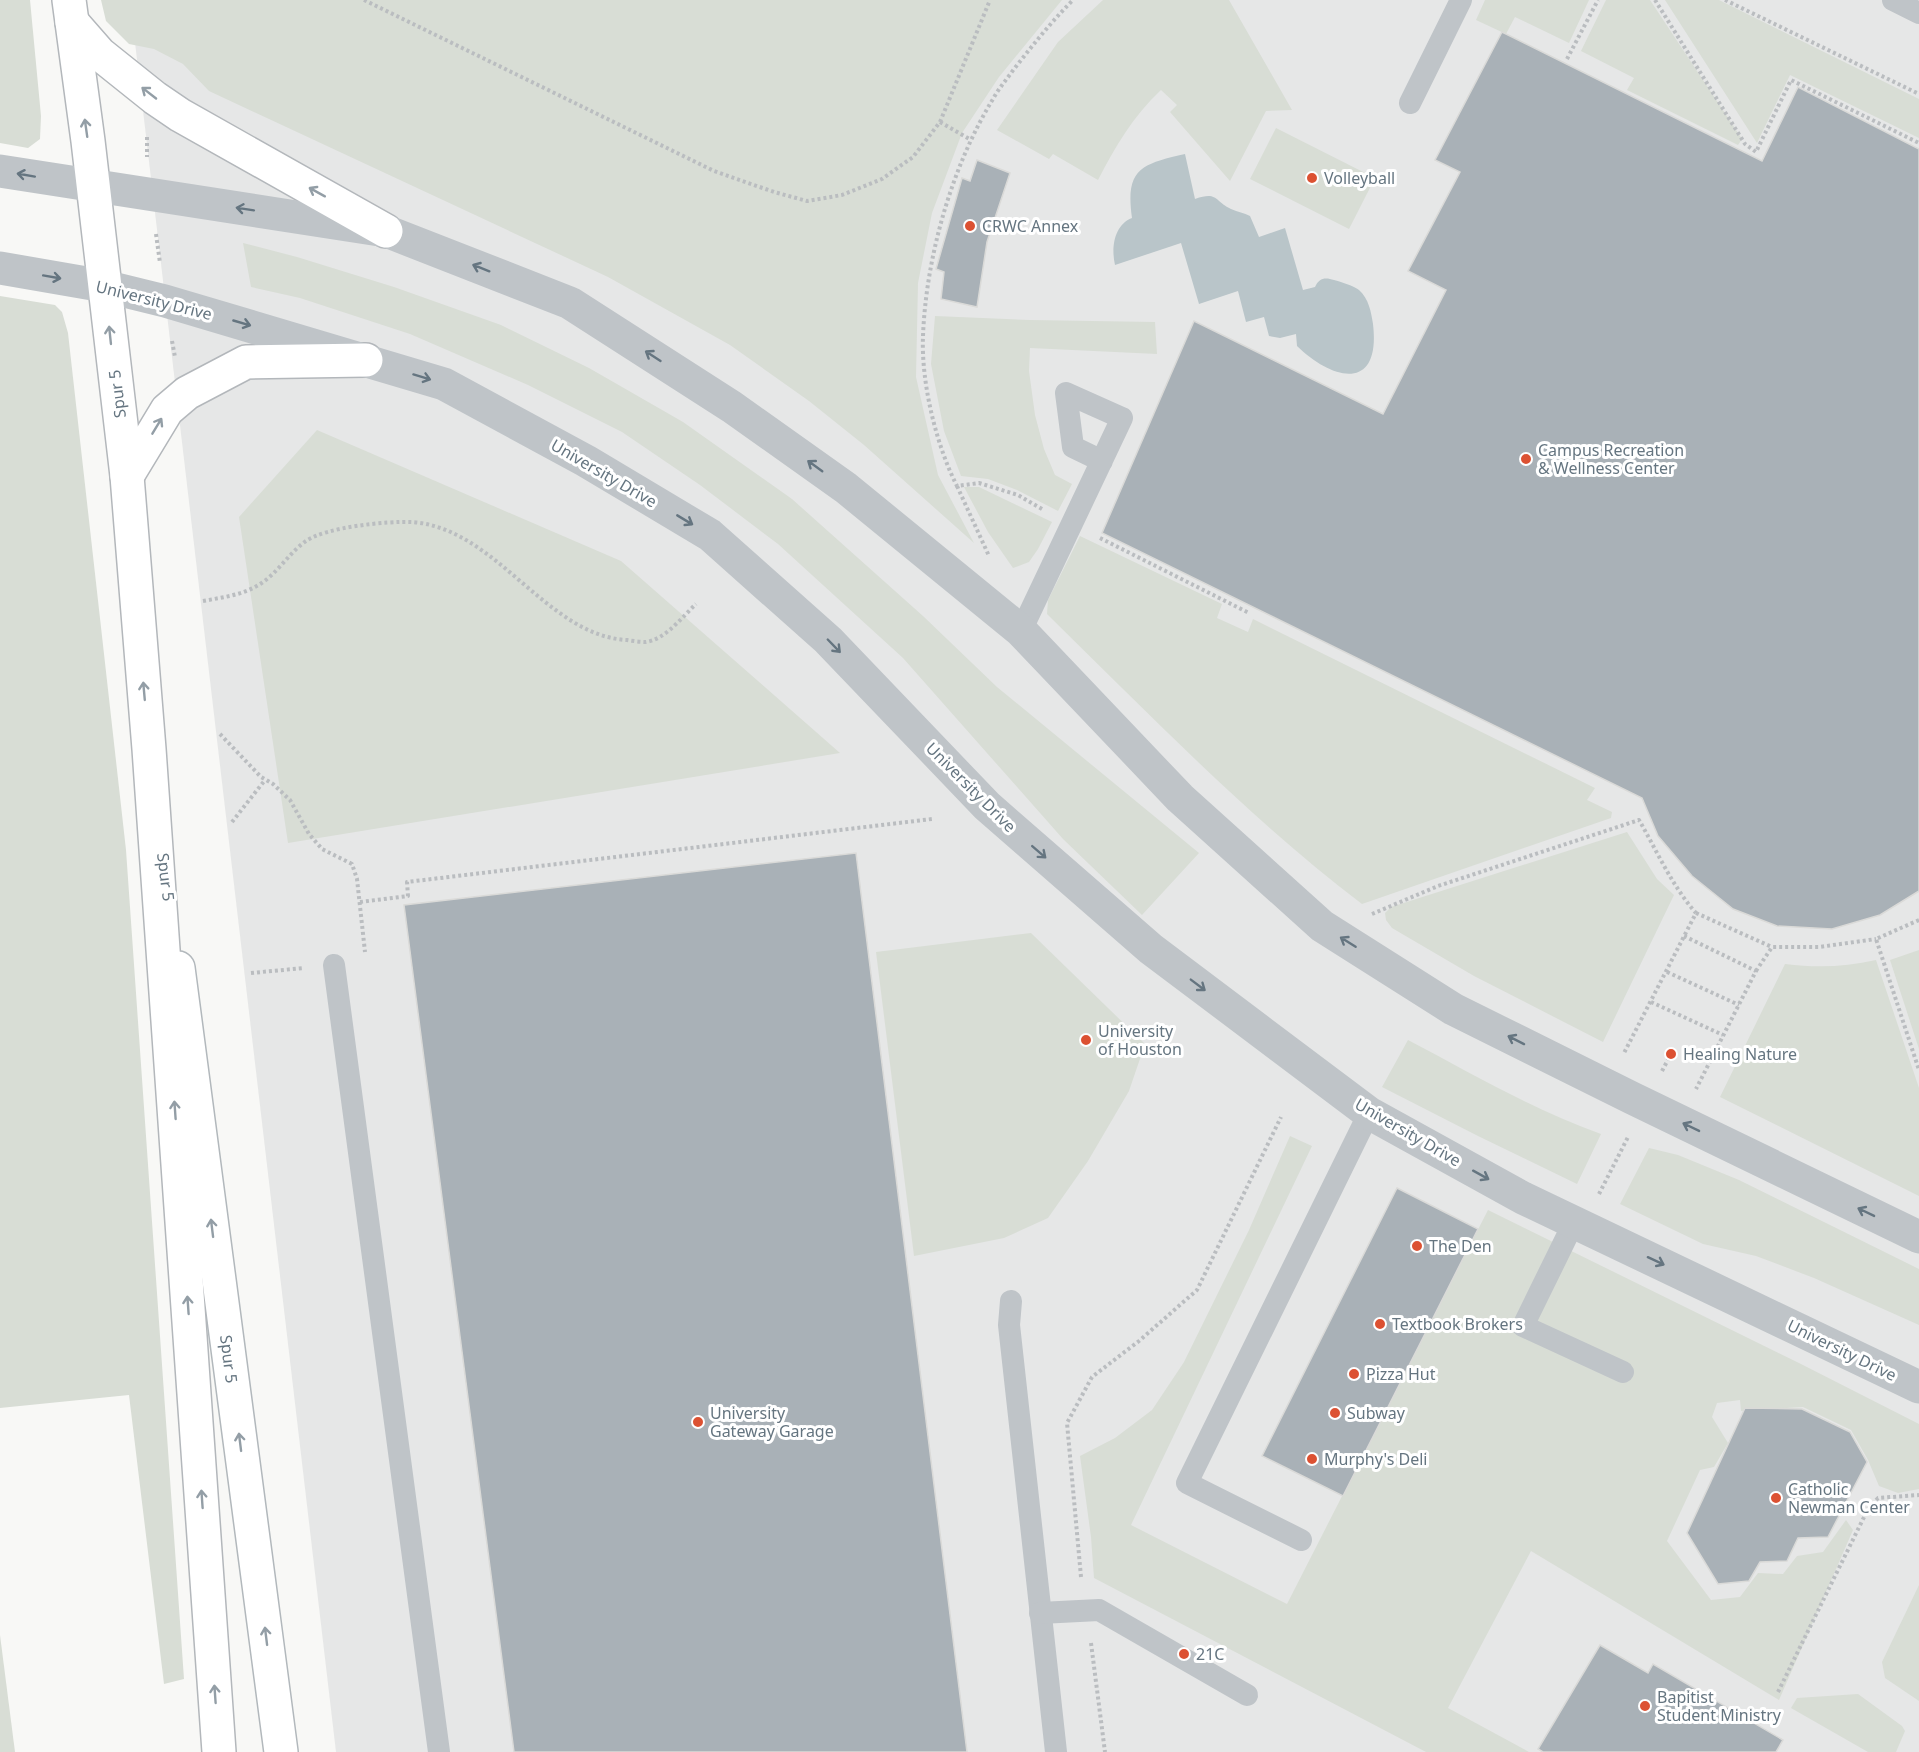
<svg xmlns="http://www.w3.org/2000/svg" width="1919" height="1752" font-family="'Noto Sans',sans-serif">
	<rect width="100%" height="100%" fill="#f8f8f6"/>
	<polygon fill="#e6e7e7" points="130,0 1919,0 1919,1752 336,1752"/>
	<g fill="#d8ddd5">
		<polygon points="0,0 30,0 41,116 40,139 28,148 0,143"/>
		<polygon points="101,0 1062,0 999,77 962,133 932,213 918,283 916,377 938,475 974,543 864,445 809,401 730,345 608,277 209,91 183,64 154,49 129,44 106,21"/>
		<path d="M1103,0H1229L1292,110L1266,111L1230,181L1170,112L1177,105L1161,90C1133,116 1115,147 1098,180L1053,154L1049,159L997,130L1058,42Z"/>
		<polygon points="1485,0 1589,0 1569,43 1515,17 1506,34 1476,20"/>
		<polygon points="1606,0 1650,0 1742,139 1738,145 1627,90 1634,78 1581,51"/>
		<polygon points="1665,0 1719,0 1919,99 1919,138 1790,75 1757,143"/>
		<polygon points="1276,128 1375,178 1349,229 1250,179"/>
		<polygon points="243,243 297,257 394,287 501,325 589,368 683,422 792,499 923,616 997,687 1199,853 1142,915 1063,839 903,658 778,544 700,485 622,432 528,385 410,334 300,298 251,287"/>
		<polygon points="0,296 55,305 62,312 68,333 126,850 184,1679 164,1684 129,1395 0,1408"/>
		<polygon points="935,316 1030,320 1155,322 1157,354 1030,348 1029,371 1035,415 1044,449 1055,475 1072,484 1058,511 1017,490 988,479 961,476 944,431 931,364"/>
		<polygon points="317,430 621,561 840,753 288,843 239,517"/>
		<polygon points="964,487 979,487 1052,522 1038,549 1029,562 1013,568 988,532"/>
		<path d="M1080,536L1222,604L1217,618L1248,632L1253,619L1595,788L1587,800L1612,812L1611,818L1362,904C1248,817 1149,714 1047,614L1048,600Z"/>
		<polygon points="1627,832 1657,879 1674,895 1603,1042 1474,976 1392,928 1386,920 1385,913 1391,907"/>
		<polygon points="1031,933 1145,1044 1129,1091 1088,1161 1048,1218 1004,1238 914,1256 876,952"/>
		<polygon points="1919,950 1919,1049 1890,960"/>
		<path d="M1876,960L1919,1088V1196L1720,1097L1785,964C1817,968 1845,967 1876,960Z"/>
		<path d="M1408,1040C1471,1073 1533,1110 1601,1134L1577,1184L1478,1136L1382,1087Z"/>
		<polygon points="1290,1136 1312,1146 1131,1525 1287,1604 1488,1210 1799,1363 1919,1424 1919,1489 1898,1493 1879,1486 1868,1460 1851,1430 1803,1407 1741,1411 1740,1400 1717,1403 1712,1417 1728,1443 1714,1467 1700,1470 1667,1541 1711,1600 1740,1597 1758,1573 1783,1574 1797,1556 1823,1552 1846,1520 1853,1530 1779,1700 1531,1551 1448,1708 1529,1752 1426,1752 1094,1578 1091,1537 1080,1456 1115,1438 1152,1410 1184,1362 1249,1230"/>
		<polygon points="1649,1148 1678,1155 1739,1180 1919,1269 1919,1325 1814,1278 1756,1256 1703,1244 1620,1204"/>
		<polygon points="1919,1585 1919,1701 1885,1678 1882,1662"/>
		<polygon points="0,1635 15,1752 0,1752"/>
		<polygon points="1858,1694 1902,1726 1905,1731 1896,1752 1868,1752 1791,1708 1797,1698"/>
	</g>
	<path fill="#b9c5c9" d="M1185,154L1195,199C1218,191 1214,201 1231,209C1238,212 1244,213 1250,216L1259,237L1285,228L1303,290L1315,287C1319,278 1325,277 1334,280C1341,282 1354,286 1359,290C1369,299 1371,312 1373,324C1381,392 1333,381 1297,346L1296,334L1280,338L1269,336L1264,317L1246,322L1238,291L1199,304L1181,243L1115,265C1111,248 1114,225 1132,218C1125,169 1141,164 1185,154Z"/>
	<g fill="#a9b1b7" stroke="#dadad8" stroke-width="1.5">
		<polygon points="1502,32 1762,161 1798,87 1919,149 1919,891 1880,915 1832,929 1777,926 1733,909 1692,876 1658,836 1642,798 1102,533 1194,321 1383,414 1446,290 1408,271 1460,172 1435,160"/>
		<polygon points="977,160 1010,173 987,242 977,307 941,299 944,272 936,269 962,178 970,181"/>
		<polygon points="856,853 967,1752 514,1752 404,905"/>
		<polygon points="1397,1188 1478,1229 1343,1496 1262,1456"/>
		<polygon points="1745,1408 1802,1409 1850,1432 1867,1462 1828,1537 1798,1538 1787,1561 1760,1562 1749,1581 1718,1584 1687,1533"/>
		<polygon points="1600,1645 1648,1673 1653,1664 1783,1740 1776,1752 1543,1752 1538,1749"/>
	</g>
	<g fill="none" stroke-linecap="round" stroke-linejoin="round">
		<defs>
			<polyline id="secondary" points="178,968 281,1752"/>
			<g id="highway">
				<polyline points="69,0 88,141 127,476 149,749 219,1752"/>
				<polyline points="72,22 100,54 155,98 180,115 386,231"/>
				<polyline points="127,476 167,410 187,393 246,362 366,360"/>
			</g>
		</defs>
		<use href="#secondary" stroke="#b2b8bc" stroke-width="36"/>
		<use href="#highway" stroke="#b3b7bb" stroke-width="36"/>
		<g stroke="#babdc0" stroke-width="4" stroke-dasharray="3 3" stroke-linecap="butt">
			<polyline points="364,0 714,171 774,192 807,201 842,195 882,179 913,157 940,122 990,0"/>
			<polyline points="1655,0 1745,144 1756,152 1791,80 1919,143"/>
			<polyline points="1725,0 1919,94"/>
			<polyline points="1567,59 1598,0"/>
			<polyline points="940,122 971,140"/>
			<polyline points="147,137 147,157"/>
			<polyline points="156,234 160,263"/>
			<polyline points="172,341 175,357"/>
			<polyline points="957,486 989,556"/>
			<path d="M1042,509L1018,495L979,483L957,486C936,445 921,382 923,336C926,257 952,166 993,99C999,88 1007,79 1014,69C1033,45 1051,22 1073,0"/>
			<polyline points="1100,538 1249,613"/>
			<path d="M203,601C224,597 245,595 263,582C279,571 290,552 306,541C326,527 387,521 412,522C497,528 546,636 627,640C633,641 640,642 646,642C666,639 682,617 696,604"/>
			<polyline points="220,734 261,777 273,784 290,800 309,834 322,849 352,864 357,879 365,952"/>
			<polyline points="232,822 265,780"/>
			<polyline points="360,902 408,896 407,882 932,819"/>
			<polyline points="1696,913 1772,947"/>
			<path d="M1372,914L1438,886L1639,820C1657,851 1672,886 1696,913L1624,1053"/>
			<polyline points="1919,920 1876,939 1919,1070"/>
			<polyline points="1684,936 1756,971 1696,1089"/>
			<polyline points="1756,971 1772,947 1819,947 1876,939"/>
			<polyline points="1667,972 1739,1005"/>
			<polyline points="251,973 304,968"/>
			<polyline points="1651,1002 1723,1035"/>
			<polyline points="1662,1071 1671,1054"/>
			<polyline points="1599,1194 1628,1137"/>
			<polyline points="1081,1577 1067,1423 1092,1377 1139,1341 1197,1290 1281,1117"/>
			<polyline points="1091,1643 1105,1752"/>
			<polyline points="1778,1692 1868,1509 1878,1498 1919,1495"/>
		</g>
		<g stroke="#bfc4c8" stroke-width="22">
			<polyline points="1893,0 1919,13"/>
			<polyline points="1410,103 1461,0"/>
			<polyline points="1021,631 1122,418 1066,393 1073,447 1102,461"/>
			<polyline points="334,965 439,1752"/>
			<polyline points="1574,1222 1523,1326 1623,1372"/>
			<polyline points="1011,1301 1009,1325 1056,1752"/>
			<polyline points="1301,1540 1187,1483 1369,1113"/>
			<polyline points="1040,1613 1099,1610 1247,1695"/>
		</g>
		<g stroke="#bfc4c8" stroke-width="33">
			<polyline points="0,171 386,231 570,303 732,407 846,488 1021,631 1180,798 1322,926 1453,1009 1632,1098 1919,1237"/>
			<polyline points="0,268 104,286 165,301 444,384 586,461 710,535 828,640 987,806 1151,949 1369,1113 1523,1198 1919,1387"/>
		</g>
		<use href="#secondary" stroke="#fff" stroke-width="33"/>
		<use href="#highway" stroke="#fff" stroke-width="33"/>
	</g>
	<defs><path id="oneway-shaft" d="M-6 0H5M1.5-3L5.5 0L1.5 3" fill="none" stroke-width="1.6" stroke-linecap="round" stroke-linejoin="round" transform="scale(1.5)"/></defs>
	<g stroke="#939ea6">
		<use href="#oneway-shaft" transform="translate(149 93) rotate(-142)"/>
		<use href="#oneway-shaft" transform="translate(86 128) rotate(-98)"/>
		<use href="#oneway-shaft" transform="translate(317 192) rotate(-151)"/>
		<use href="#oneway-shaft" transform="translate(110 335) rotate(-96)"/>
		<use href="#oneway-shaft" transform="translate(157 426) rotate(-59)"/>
		<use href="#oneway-shaft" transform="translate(144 691) rotate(-95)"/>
		<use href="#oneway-shaft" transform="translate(175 1110) rotate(-94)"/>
		<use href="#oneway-shaft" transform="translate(212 1228) rotate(-97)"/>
		<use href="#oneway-shaft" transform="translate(188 1305) rotate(-94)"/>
		<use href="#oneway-shaft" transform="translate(240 1442) rotate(-97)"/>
		<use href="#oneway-shaft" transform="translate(202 1499) rotate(-94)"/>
		<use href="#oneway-shaft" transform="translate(266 1636) rotate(-97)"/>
		<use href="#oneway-shaft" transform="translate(215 1694) rotate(-94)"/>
	</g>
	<g stroke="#657580">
		<use href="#oneway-shaft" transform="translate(26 175) rotate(-170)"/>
		<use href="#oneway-shaft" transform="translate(245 209) rotate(-171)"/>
		<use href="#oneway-shaft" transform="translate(481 268) rotate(-158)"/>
		<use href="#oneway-shaft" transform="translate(52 277) rotate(10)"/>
		<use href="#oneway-shaft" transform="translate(242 323) rotate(16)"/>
		<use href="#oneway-shaft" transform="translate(653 356) rotate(-147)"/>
		<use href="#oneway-shaft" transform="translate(422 377) rotate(17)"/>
		<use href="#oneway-shaft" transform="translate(815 466) rotate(-144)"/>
		<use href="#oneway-shaft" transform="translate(685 520) rotate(31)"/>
		<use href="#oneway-shaft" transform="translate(834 646) rotate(46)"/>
		<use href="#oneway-shaft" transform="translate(1039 852) rotate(41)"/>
		<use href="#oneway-shaft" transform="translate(1348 942) rotate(-148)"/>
		<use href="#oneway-shaft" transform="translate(1198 985) rotate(37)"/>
		<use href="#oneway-shaft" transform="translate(1516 1040) rotate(-153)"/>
		<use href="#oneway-shaft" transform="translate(1691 1127) rotate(-154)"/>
		<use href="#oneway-shaft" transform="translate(1481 1175) rotate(29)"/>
		<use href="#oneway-shaft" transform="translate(1866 1212) rotate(-154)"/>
		<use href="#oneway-shaft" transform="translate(1656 1261) rotate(25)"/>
	</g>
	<g fill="#dc5132" stroke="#fff" stroke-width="2">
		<circle cx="1312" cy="178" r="6"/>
		<circle cx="970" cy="226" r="6"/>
		<circle cx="1526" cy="459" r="6"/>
		<circle cx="1086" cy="1040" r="6"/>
		<circle cx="1671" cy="1054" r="6"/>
		<circle cx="1417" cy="1246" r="6"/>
		<circle cx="1380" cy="1324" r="6"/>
		<circle cx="1354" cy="1374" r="6"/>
		<circle cx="1335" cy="1413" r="6"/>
		<circle cx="698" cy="1422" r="6"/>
		<circle cx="1312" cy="1459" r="6"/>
		<circle cx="1776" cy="1498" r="6"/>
		<circle cx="1184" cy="1654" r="6"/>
		<circle cx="1645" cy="1706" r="6"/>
	</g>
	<g text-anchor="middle" stroke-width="6" stroke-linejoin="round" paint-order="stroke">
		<g font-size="16" fill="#657580" stroke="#fff" text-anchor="start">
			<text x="1324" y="184">Volleyball</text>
			<text x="982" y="232">CRWC Annex</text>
			<text x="1538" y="456">Campus Recreation<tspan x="1538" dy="18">&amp; Wellness Center</tspan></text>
			<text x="1098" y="1037">University<tspan x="1098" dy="18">of Houston</tspan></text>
			<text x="1683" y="1060">Healing Nature</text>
			<text x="1429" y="1252">The Den</text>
			<text x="1392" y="1330">Textbook Brokers</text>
			<text x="1366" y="1380">Pizza Hut</text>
			<text x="710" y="1419">University<tspan x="710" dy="18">Gateway Garage</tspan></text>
			<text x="1347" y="1419">Subway</text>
			<text x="1324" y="1465">Murphy's Deli</text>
			<text x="1788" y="1495">Catholic<tspan x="1788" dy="18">Newman Center</tspan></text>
			<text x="1196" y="1660">21C</text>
			<text x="1657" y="1703">Bapitist<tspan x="1657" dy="18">Student Ministry</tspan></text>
		</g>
		<g font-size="16" fill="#657580" stroke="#fff">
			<text transform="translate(154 300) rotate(14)" y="6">University Drive</text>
			<text transform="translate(117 394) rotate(-97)" y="6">Spur 5</text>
			<text transform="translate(604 473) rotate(30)" y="6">University Drive</text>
			<text transform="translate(971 787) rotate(45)" y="6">University Drive</text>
			<text transform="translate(166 877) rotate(83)" y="6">Spur 5</text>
			<text transform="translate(1408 1132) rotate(30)" y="6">University Drive</text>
			<text transform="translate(1842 1350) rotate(26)" y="6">University Drive</text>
			<text transform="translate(229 1359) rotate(83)" y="6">Spur 5</text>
		</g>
	</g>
</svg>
